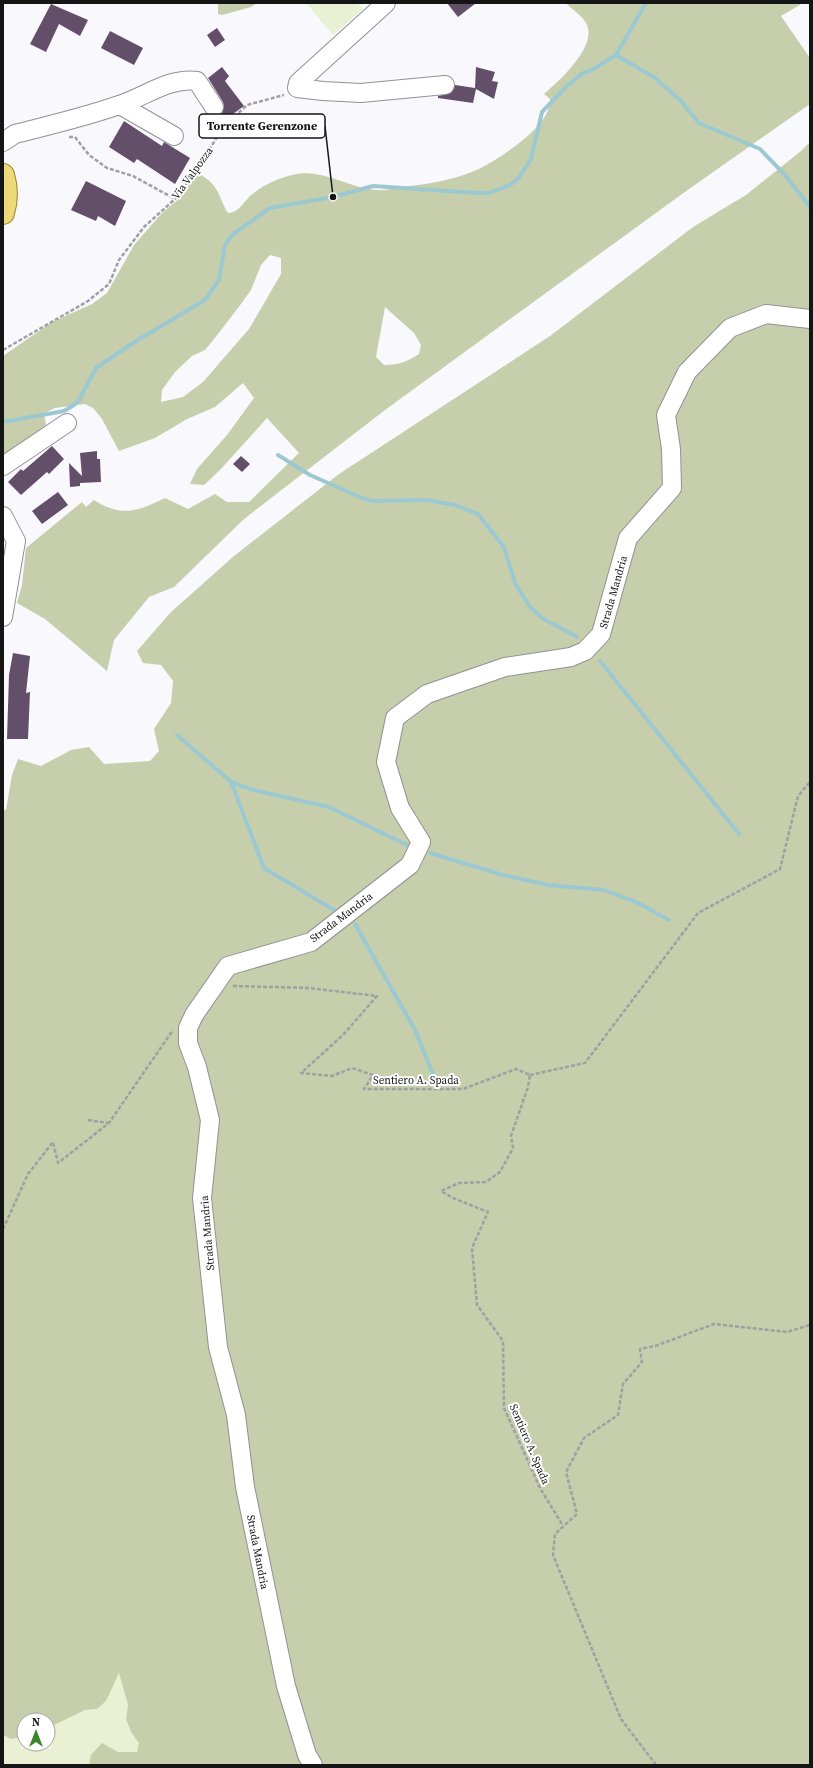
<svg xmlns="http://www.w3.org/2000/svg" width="813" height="1768" font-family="'Source Serif 4',serif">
	<rect width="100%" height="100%" fill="#f9f8fd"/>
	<g fill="#e9f0d3">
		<polygon points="306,3 357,3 363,9 333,35"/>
		<polygon points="119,1672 128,1705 126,1719 131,1732 140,1743 137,1752 118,1752 91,1755 89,1765 3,1765 3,1735 11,1739 24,1737 24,1744 48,1744 48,1728 85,1710 97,1709 113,1685"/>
	</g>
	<g fill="#c6ceab" fill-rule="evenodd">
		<polygon points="218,3 257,3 251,7 222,15 218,14"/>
		<path d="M566,3H803L781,16L810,58V104L682,194L385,410L244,519L174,587L149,597L114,640L107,671L45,619L17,603L22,585L26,548L82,502L86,507L94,500C122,518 138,511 165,498L188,509L215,494L227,502H249L299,453L267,418L220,470L204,485L190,484L197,469L227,435L254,398L243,383L215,407L187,419L155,438L119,451L102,419L93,408L85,404L55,408L44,413L46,425L3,461V356L52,322L92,304L107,293L134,245L162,213L180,198L197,173C217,183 217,191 226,210L228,213C238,213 243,203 249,197C259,187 278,178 292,175C322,167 349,189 378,190C386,191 394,188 402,187C428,184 455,180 479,169C499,159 553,125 550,99L544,94C559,81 599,45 586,23C582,15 572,10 566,3ZM270,255L281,258V274L249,329L203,382L183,397L161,402L162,390L175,372L192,356L205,350L214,339L238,308L251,290L261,265ZM385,307L414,333L421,345L419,354C407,362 398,365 384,365L376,357Z"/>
		<polygon points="810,142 810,1765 89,1765 91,1755 102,1743 118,1752 137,1752 139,1743 131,1732 126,1719 128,1705 119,1673 106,1701 97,1709 85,1710 48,1728 48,1720 24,1720 24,1737 11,1739 3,1735 3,810 6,810 12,775 18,759 41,766 71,750 89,747 104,764 150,761 159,751 154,729 171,703 173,681 161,665 143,663 137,651 170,613 234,556 339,474 550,336 693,227 746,195 801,151"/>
	</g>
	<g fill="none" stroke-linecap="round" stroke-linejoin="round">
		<g stroke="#9cc9d1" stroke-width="4">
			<polyline points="616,55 655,78 680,100 699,123 760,149 786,176 810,207"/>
			<polyline points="3,422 64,411 74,405 79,400 96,368 133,343 205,300 219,280 225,245 233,234 270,208 333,197 373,186 477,193 489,193 510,185 519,178 531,159 542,112 566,87 583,73 590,71 616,55 646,3"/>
			<polyline points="278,455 310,475 362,498 372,501 427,500 455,505 478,514 504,547 515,583 530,607 542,618 577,637"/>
			<polyline points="600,661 739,834"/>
			<polyline points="177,735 231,782 253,790 329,807 407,845"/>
			<polyline points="231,782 264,868 334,910"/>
			<polyline points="430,853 503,875 548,885 604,890 636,902 669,920"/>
			<polyline points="355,924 415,1030 434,1077"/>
		</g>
	</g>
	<g fill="#634f69">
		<polygon points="447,3 476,3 458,17"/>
		<polygon points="51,4 88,20 80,36 59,24 46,52 30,44"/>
		<polygon points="217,28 225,40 215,47 207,35"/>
		<polygon points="110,31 143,48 134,65 101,48"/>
		<polygon points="222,67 229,76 225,81 244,106 226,119 222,113 224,107 223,102 208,78"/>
		<polygon points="476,67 495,72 492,81 498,82 494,99 476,89 473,103 438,98 438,96 451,93 455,85 475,88"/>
		<polygon points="124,121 162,146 164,142 190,158 175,184 137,159 134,163 109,147"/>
		<polygon points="86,181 126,201 115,226 98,216 96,221 71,210"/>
		<polygon points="52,446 64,459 49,474 47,472 21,495 8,482 21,469 23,471"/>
		<polygon points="97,451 97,459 100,459 101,482 80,483 80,486 70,487 69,463 82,476 80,453"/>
		<polygon points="241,456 250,464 242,472 233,464"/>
		<polygon points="58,492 68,505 42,524 32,511"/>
		<polygon points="13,653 30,656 26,693 30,692 28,739 7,739 9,675"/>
	</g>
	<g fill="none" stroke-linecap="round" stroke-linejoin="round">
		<defs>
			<g id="minor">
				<polyline points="386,3 298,83 297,88 323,91 361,93 445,85"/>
				<polyline points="120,105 174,136"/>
				<path d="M3,142L15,134C50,125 85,117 119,105C145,97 169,77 197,81L214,107"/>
				<polyline points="3,466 67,423"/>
				<polyline points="3,516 16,541 3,617"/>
				<polyline points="313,1765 307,1755 286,1686 245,1487 236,1415 218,1347 202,1198 210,1120 197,1067 188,1043 188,1028 194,1015 228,966 311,942 410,865 421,842 400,808 386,762 395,718 427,694 505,667 571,657 585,651 601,634 628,538 672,488 671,449 666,415 687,372 730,328 766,314 810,319"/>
			</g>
			<path id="major" d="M3,175C7,188 7,200 3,213"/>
		</defs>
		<use href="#minor" stroke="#929195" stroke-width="20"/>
		<use href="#major" stroke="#9a841c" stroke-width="24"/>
		<g stroke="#a09fa3" stroke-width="2.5" stroke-dasharray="4 2" stroke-linecap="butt">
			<polyline points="69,137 75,137 89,155 107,168 133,176 175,199"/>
			<polyline points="3,350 88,301 109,284 119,260 144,227 175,199 199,167 223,127 247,105 284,95"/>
			<polyline points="233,986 308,988 377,996 343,1035 301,1073 332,1076 352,1068 373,1075 364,1089 463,1089 516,1069 530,1075 528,1087 511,1136 513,1148 500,1172 486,1182 459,1183 441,1191 453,1198 488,1212 472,1248 477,1305 503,1341 504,1408 540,1488 563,1526"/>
			<polyline points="530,1075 585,1063 698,913 780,869 798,796 810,782"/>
			<polyline points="88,1120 108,1123"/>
			<polyline points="3,1229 28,1174 53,1142 58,1163 109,1123 173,1030"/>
			<polyline points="656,1765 621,1719 553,1555 555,1534 577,1514 566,1472 584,1438 618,1415 623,1384 642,1362 640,1349 655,1346 714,1324 787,1332 810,1325"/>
		</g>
		<use href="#minor" stroke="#fff" stroke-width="18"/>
		<use href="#major" stroke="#edd979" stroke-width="22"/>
	</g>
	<g text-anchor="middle" stroke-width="4" stroke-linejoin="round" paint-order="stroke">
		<g font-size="11" fill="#151516" stroke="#fff">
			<text transform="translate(192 173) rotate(-54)" y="4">Via Valpozza</text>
			<text transform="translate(613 592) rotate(-74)" y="4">Strada Mandria</text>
			<text transform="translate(341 917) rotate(-37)" y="4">Strada Mandria</text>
			<text x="416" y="1084">Sentiero A. Spada</text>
			<text transform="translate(207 1233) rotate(-95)" y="4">Strada Mandria</text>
			<text transform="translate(530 1444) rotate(67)" y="4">Sentiero A. Spada</text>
			<text transform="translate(258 1552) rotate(79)" y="4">Strada Mandria</text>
		</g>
	</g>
	<path fill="none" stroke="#151516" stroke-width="1.5" d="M333 197L325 126"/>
	<circle fill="#151516" stroke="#fff" stroke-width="1.5" cx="333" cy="197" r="4"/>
	<rect fill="#fff" stroke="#151516" stroke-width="1.5" x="199" y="114" width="126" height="24" rx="4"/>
	<g font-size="12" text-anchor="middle" font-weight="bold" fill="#151516">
		<text x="262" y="130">Torrente Gerenzone</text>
	</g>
	<rect width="813" height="1768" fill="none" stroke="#151516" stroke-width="8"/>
	<g transform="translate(36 1732)"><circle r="19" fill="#ffffff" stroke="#a1a1a2"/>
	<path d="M0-3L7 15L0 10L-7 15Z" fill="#3a842b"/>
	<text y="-6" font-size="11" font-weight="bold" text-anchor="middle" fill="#151516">N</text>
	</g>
</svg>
